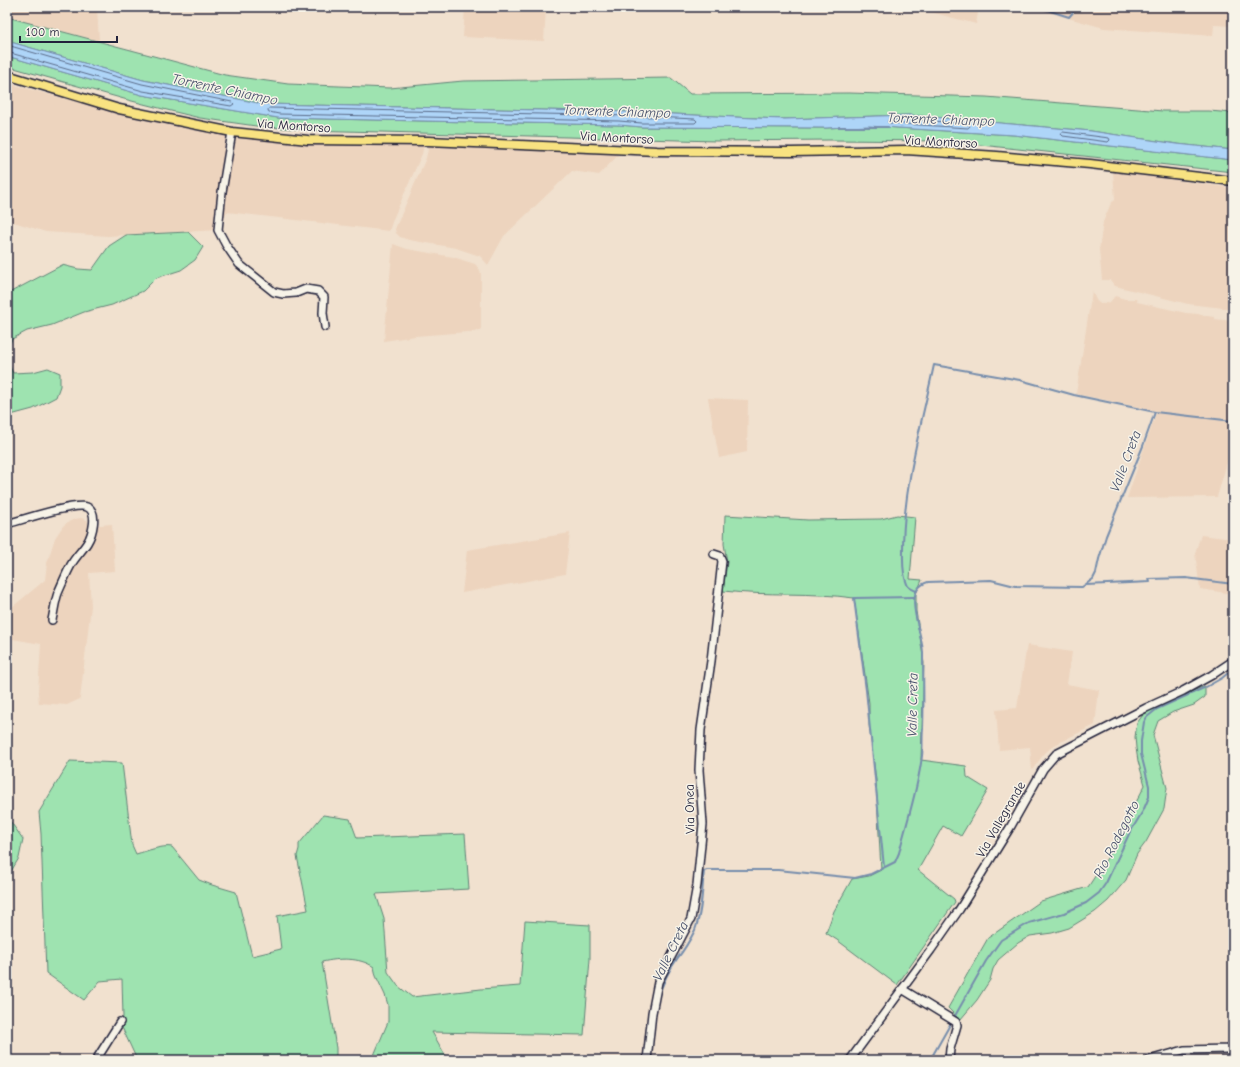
<svg xmlns="http://www.w3.org/2000/svg" width="1240" height="1067" font-family="'Comic Neue',sans-serif">
	<rect width="100%" height="100%" fill="#f1e1cf"/>
	<filter id="ink" filterUnits="userSpaceOnUse"><feTurbulence type="fractalNoise" baseFrequency=".025" numOctaves="2"/><feDisplacementMap in="SourceGraphic" scale="8" xChannelSelector="R" yChannelSelector="G"/><feConvolveMatrix kernelMatrix="1 2 1 2 8 2 1 2 1" color-interpolation-filters="sRGB"/></filter>
	<g filter="url(#ink)">
		<g fill="#edd4be">
			<polygon points="7,7 98,7 97,7 99,41 7,17"/>
			<polygon points="465,7 546,7 544,41 463,37"/>
			<polygon points="912,7 979,7 976,24"/>
			<polygon points="1029,7 1233,7 1233,26 1214,25 1213,36 1104,28"/>
			<polygon points="7,83 85,104 195,130 223,134 424,144 422,154 393,219 389,231 227,212 219,230 108,236 46,232 7,220"/>
			<polygon points="429,145 621,152 599,175 572,171 504,236 488,265 480,256 456,248 409,240 400,237 396,233 395,229 426,158"/>
			<polygon points="1113,171 1233,188 1233,309 1188,304 1115,286 1110,280 1102,280 1099,250 1103,222 1111,203 1115,200"/>
			<polygon points="393,244 407,249 453,257 475,264 480,270 481,274 481,331 415,336 384,341"/>
			<polygon points="1092,291 1096,300 1099,303 1102,304 1110,302 1115,296 1125,299 1136,299 1137,302 1186,313 1198,314 1201,315 1214,317 1214,319 1233,321 1233,319 1233,452 1230,452 1217,497 1127,498 1157,411 1076,394"/>
			<polygon points="708,398 748,400 747,452 719,458"/>
			<polygon points="81,518 87,520 89,526 112,524 115,571 89,573 91,606 80,699 67,705 39,703 38,692 41,644 7,638 11,608 45,580 47,563 55,538 63,526 68,522 75,519"/>
			<polygon points="570,533 565,574 462,593 467,550"/>
			<polygon points="1201,535 1233,539 1233,594 1200,589 1195,553"/>
			<polygon points="1027,645 1072,652 1067,684 1099,690 1095,725 1072,736 1053,746 1044,754 1032,770 1030,747 999,750 996,710 1017,708"/>
		</g>
		<g fill="#9ee3b0" stroke="#608276">
			<polygon points="7,17 225,75 288,84 390,88 463,81 671,78 690,94 849,93 986,97 1163,111 1209,111 1233,113 1233,150 1177,144 1091,131 909,115 785,119 755,118 633,112 263,104 143,80 7,41"/>
			<polygon points="7,56 142,95 278,118 619,125 642,127 826,128 869,126 913,129 1014,135 1233,160 1233,172 943,141 831,140 716,141 307,130 256,126 200,118 171,111 124,99 7,66"/>
			<polygon points="188,232 203,247 195,260 181,270 156,278 143,291 112,305 84,312 52,325 27,331 12,339 7,349 7,294 62,265 78,269 92,270 109,246 126,235"/>
			<polygon points="7,361 13,373 33,372 48,368 60,373 60,386 56,397 33,409 7,416"/>
			<path d="M725,515L808,520L881,519L897,515L915,517L910,579L922,580L916,594V611L924,663L921,760L966,766L967,777L988,790L961,836L943,826L918,870L954,899L955,902L897,985L837,940L826,933L834,911L852,879L869,876L881,870L876,780L869,725V703L854,598C811,592 767,596 723,591L727,562L724,544Z"/>
			<polygon points="1205,686 1205,697 1194,705 1173,712 1158,721 1153,735 1167,788 1164,809 1146,842 1137,854 1126,880 1108,901 1095,912 1069,928 1052,933 1030,936 1018,943 998,960 993,969 990,980 977,1000 960,1020 948,1008 988,938 1041,901 1088,887 1109,855 1145,785 1138,761 1136,748 1135,737 1137,723 1145,712 1156,706"/>
			<path d="M70,761L122,763L132,845L136,854C147,851 162,845 172,847L199,880L212,885L236,892L252,956L281,949L277,916L308,910L297,856L299,849V844L323,815L350,819L357,838L465,834L469,889L376,894L384,919L388,972L398,986L412,997L481,989L520,986L525,921L590,925V959L584,1035L432,1032L444,1053L449,1060H372L388,1022V1005L385,995L376,976L374,967C359,957 339,958 322,962L336,1048V1060H137L120,1023L123,1017L122,979L100,981L84,1000L46,973L41,834L39,812Z"/>
			<polygon points="7,820 10,821 23,839 19,858 7,878"/>
		</g>
		<polygon fill="#aed5f8" stroke="#768dac" points="7,41 143,80 263,104 633,112 755,118 785,119 909,115 1091,131 1177,144 1233,150 1233,160 1014,135 913,129 869,126 826,128 642,127 619,125 278,118 142,95 7,56"/>
		<g fill="none" stroke-linecap="round" stroke-linejoin="round">
			<g stroke="#5a6a87" stroke-width="1">
				<polyline points="7,45 142,84 232,102 234,104 231,106 143,91 7,52"/>
				<polygon points="270,108 633,116 695,119 697,121 695,123 642,123 619,121 279,114 269,112 268,110"/>
				<polygon points="889,120 909,119 968,124 970,126 968,128 889,123 888,122"/>
				<polygon points="1063,132 1109,138 1110,140 1108,142 1063,136 1061,134"/>
			</g>
			<g stroke="#768dac" stroke-width="2">
				<polyline points="1038,7 1069,17 1075,10 1076,7"/>
				<polyline points="839,127 888,127"/>
				<polyline points="1086,585 1150,582 1149,579 1186,578 1233,584"/>
				<path d="M916,591C912,589 908,588 907,584C902,573 903,561 903,551C903,488 921,426 934,365L1020,380L1074,395L1155,412L1233,421"/>
				<polyline points="884,867 866,690 854,598 914,597"/>
				<path d="M658,998C662,985 669,970 677,959C684,950 690,940 695,930C702,912 702,890 704,871L707,870H778L855,878L871,874L895,862L899,853C907,821 918,789 922,756C923,747 922,737 923,728C924,703 923,678 923,653C923,633 900,590 928,582L991,580L1015,586L1082,587L1093,579L1096,573L1099,559L1106,536L1143,446L1155,412"/>
				<polyline points="930,1060 986,961 1001,940 1029,923 1064,913 1086,903 1099,893 1106,883 1129,834 1143,811 1149,797 1149,786 1141,754 1141,741 1144,722 1147,717 1157,709 1206,687 1222,678 1233,669"/>
			</g>
			<defs>
				<g id="minor">
					<polyline points="232,132 222,192 218,230 226,245 239,264 274,292 283,294 296,293 306,289 318,291 324,297 323,313 325,327"/>
					<path d="M7,524C21,520 76,502 87,507C99,512 92,535 87,543C82,551 75,557 71,565C66,574 62,584 58,593C55,601 54,611 52,620"/>
					<polyline points="902,989 956,1022 957,1025 950,1049 949,1060"/>
					<polyline points="96,1060 120,1022"/>
					<polyline points="647,1060 652,1013 658,982 691,919 697,885 703,824 699,770 701,730 711,661 722,561 720,556 714,554"/>
					<polyline points="850,1060 931,950 959,910 1011,826 1043,769 1056,754 1146,708 1183,691 1212,675 1233,661"/>
					<polyline points="1149,1060 1184,1050 1229,1049 1233,1046"/>
				</g>
				<polyline id="major" points="7,75 119,109 232,132 308,140 428,141 657,151 791,152 906,150 997,156 1090,164 1233,181"/>
			</defs>
			<use href="#minor" stroke="#22223b" stroke-width="10"/>
			<use href="#major" stroke="#22223b" stroke-width="11"/>
			<use href="#minor" stroke="#f7f3e8" stroke-width="7"/>
			<use href="#major" stroke="#f8e281" stroke-width="8"/>
		</g>
	</g>
	<g text-anchor="middle" stroke-width="3" stroke-linejoin="round" paint-order="stroke">
		<g font-size="13" fill="#22223b" stroke="#f7f3e8">
			<text transform="translate(294 125) rotate(4)" y="5">Via Montorso</text>
			<text transform="translate(617 137) rotate(3)" y="5">Via Montorso</text>
			<text transform="translate(941 141) rotate(3)" y="5">Via Montorso</text>
			<text transform="translate(689 809) rotate(-91)" y="5">Via Onea</text>
			<text transform="translate(1000 819) rotate(-60)" y="5">Via Vallegrande</text>
		</g>
		<g font-size="14" font-style="italic" fill="#454f6a" stroke="#f7f3e8">
			<text transform="translate(225 89) rotate(12)" y="5">Torrente Chiampo</text>
			<text transform="translate(617 111) rotate(2)" y="5">Torrente Chiampo</text>
			<text transform="translate(941 119) rotate(2)" y="5">Torrente Chiampo</text>
			<text transform="translate(1125 461) rotate(-69)" y="5">Valle Creta</text>
			<text transform="translate(912 705) rotate(-89)" y="5">Valle Creta</text>
			<text transform="translate(1116 839) rotate(-63)" y="5">Rio Rodegotto</text>
			<text transform="translate(670 951) rotate(-64)" y="5">Valle Creta</text>
		</g>
	</g>
	<rect width="1240" height="1067" fill="none" stroke="#f7f3e8" stroke-width="24"/>
	<rect x="12" y="12" width="1216" height="1043" fill="none" stroke="#22223b" stroke-width="1.5" filter="url(#ink)"/>
	<path d="M20 36v6h97v-6" fill="none" stroke="#22223b" stroke-width="2"/>
	<text x="26" y="36" font-size="12" fill="#22223b" stroke="#f7f3e8" stroke-width="3" paint-order="stroke">100 m</text>
</svg>
